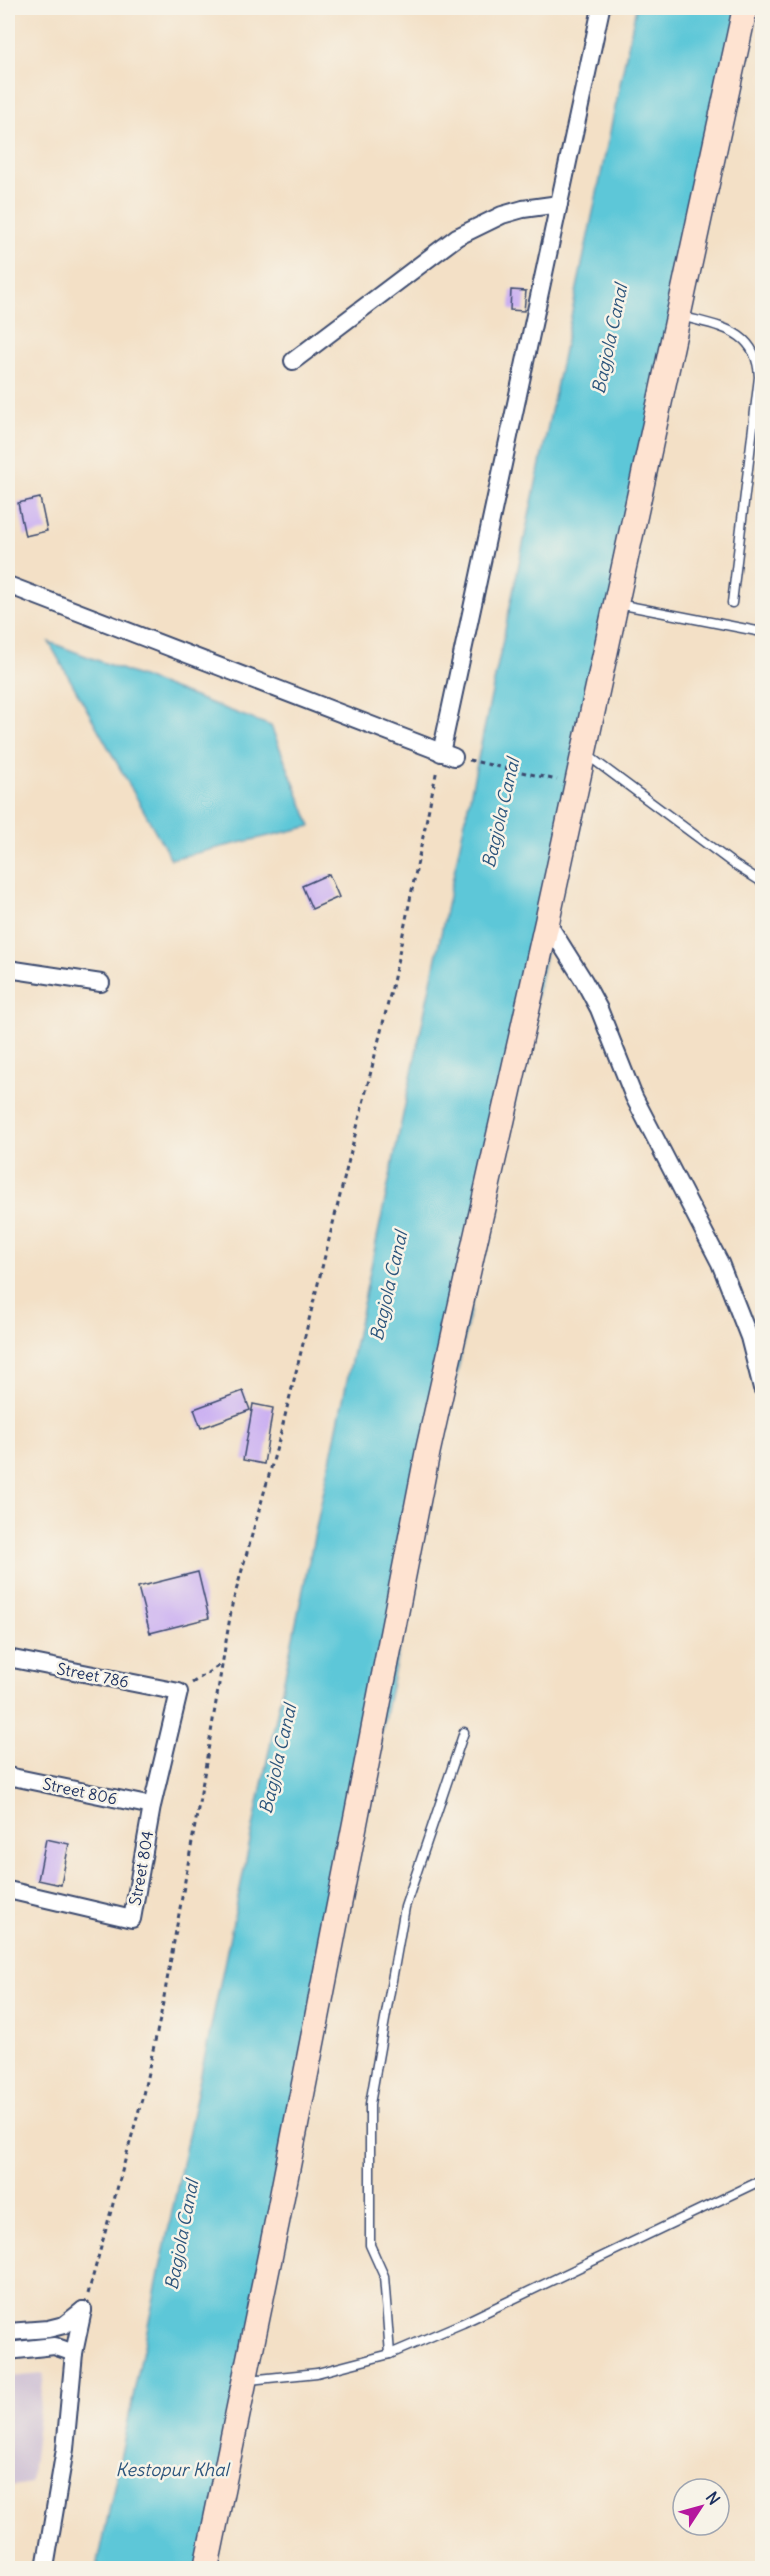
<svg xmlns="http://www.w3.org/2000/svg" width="770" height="2576" font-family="Delius,sans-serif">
	<rect width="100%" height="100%" fill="#f7f3e8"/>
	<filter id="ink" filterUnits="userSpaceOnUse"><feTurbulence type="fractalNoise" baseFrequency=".0167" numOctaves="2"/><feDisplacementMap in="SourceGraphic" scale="12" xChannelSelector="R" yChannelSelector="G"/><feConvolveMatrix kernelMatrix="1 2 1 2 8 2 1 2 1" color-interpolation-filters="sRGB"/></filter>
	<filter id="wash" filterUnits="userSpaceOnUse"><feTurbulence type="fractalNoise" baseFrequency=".008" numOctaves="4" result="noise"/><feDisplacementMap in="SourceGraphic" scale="24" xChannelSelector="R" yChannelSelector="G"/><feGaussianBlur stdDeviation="1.35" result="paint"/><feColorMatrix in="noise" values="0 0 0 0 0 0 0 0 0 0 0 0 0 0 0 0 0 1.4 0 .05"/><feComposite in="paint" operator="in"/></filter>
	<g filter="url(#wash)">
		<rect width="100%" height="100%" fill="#f3e0c6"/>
		<polygon fill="#ccbed3" points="44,2374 31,2483 8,2487 8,2377"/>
		<g fill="#5dc7d8" stroke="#3c7b9b" stroke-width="1.5">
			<polygon points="636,8 745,8 205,2568 97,2568"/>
			<polygon points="49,642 271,726 311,826 171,859"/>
		</g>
		<g id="blocks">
			<g fill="#c9adf2">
				<polygon points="511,290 526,291 524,311 510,310"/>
				<polygon points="40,498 47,531 25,536 18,503"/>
				<polygon points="329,874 339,897 312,909 302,886"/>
				<polygon points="243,1391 250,1410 201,1428 194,1409"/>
				<polygon points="253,1404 273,1408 264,1464 243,1460"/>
				<polygon points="198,1572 209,1618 150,1633 138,1587"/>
				<polygon points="46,1839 69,1844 61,1885 38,1880"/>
			</g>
		</g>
	</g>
	<g filter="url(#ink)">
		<use href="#blocks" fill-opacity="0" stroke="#3b4a6e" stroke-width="1.5"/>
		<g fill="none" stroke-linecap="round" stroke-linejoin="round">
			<defs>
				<g id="lane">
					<path d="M681,316C719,327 757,329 759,377L732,603"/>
					<polyline points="618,604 762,632"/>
					<polyline points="586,754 735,865 762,882"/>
					<polyline points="390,2354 384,2276 370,2245 370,2104 405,1907 464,1732"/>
					<polyline points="249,2380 317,2373 390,2354 463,2323 762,2180"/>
				</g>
				<g id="street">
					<polyline points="293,361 457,237 502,215 523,209 559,204"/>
					<polyline points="8,585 454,757"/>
					<polyline points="441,753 601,8"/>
					<polyline points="547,922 584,981 599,1009 634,1097 720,1263 749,1337 762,1388"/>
					<polyline points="8,969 101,983"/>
					<polyline points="8,1658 179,1692 152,1806 132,1919 8,1890"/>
					<polyline points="8,1776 152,1806"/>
					<polyline points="8,2332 48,2329 64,2325 83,2310"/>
					<polyline points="8,2351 54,2346 74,2353"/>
					<polyline points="45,2568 65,2449 74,2353 83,2310"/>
				</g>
				<polyline id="secondary" points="206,2568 277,2222 428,1450 547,922 745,8"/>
			</defs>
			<use href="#lane" stroke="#3b4a6e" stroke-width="11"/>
			<use href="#street" stroke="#3b4a6e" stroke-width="20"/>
			<use href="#secondary" stroke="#3b4a6e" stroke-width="27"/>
			<g stroke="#3b4a6e" stroke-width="3" stroke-dasharray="4.5 4.5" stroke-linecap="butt">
				<polyline points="469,760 557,780"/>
				<polyline points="192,1683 221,1664"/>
				<polyline points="88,2294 142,2099 160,2019 203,1781 232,1605 279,1440 392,987 437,769"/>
			</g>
			<use href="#lane" stroke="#fff" stroke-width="8"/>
			<use href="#street" stroke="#fff" stroke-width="16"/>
			<use href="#secondary" stroke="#fee3d1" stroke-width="24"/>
		</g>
	</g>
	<g text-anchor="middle" stroke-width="5" stroke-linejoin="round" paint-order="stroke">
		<g font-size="16" fill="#1b2f5e" stroke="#f7f3e8">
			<text transform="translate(93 1675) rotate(11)" y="6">Street 786</text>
			<text transform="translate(80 1791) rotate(12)" y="6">Street 806</text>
			<text transform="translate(141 1868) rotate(-80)" y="6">Street 804</text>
		</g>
		<g font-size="18" font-style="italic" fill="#2c557c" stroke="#f7f3e8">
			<text transform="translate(610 339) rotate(-78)" y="6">Bagjola Canal</text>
			<text transform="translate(501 813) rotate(-77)" y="6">Bagjola Canal</text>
			<text transform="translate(389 1286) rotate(-77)" y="6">Bagjola Canal</text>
			<text transform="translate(278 1759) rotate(-77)" y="6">Bagjola Canal</text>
			<text transform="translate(182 2235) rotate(-79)" y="6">Bagjola Canal</text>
			<text x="172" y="2476">Kestopur Khal</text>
		</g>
	</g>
	<rect width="770" height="2576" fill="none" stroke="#f7f3e8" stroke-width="30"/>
	<g transform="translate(701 2507) rotate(54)"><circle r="28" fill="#f7f3e8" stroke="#9fa5b1" stroke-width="1.5"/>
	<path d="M0-4.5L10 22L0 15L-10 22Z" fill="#b5179e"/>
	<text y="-9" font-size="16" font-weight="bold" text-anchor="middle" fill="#1b2f5e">N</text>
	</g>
</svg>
